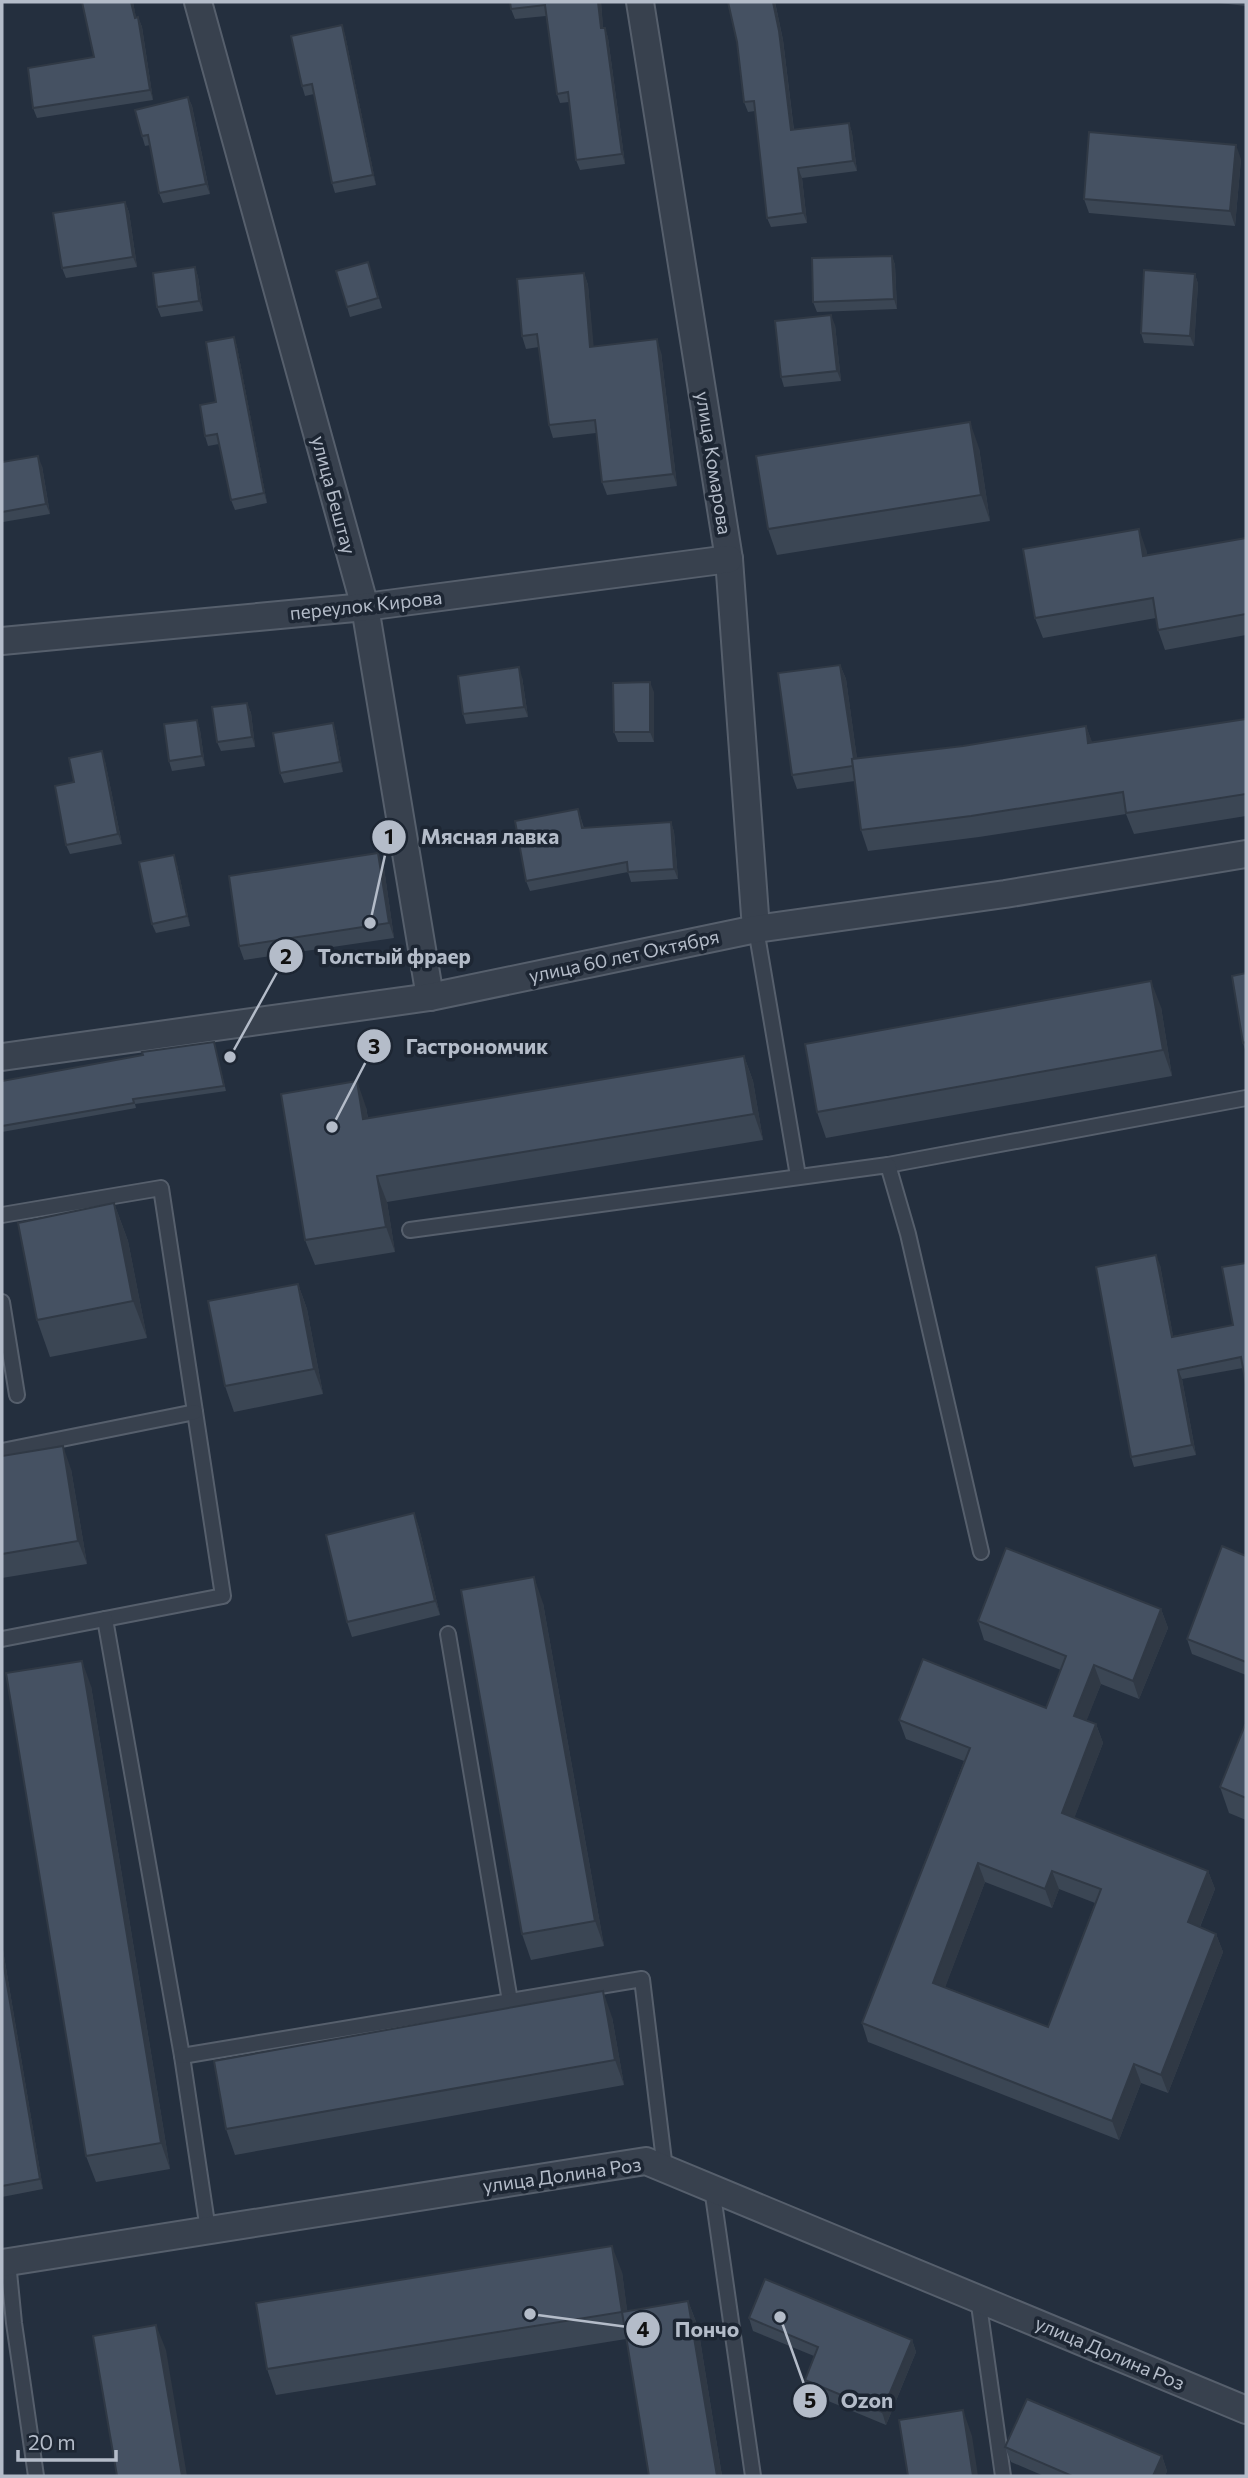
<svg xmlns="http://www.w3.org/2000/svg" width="1248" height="2478" font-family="Commissioner,sans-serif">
	<rect width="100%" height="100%" fill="#242f3e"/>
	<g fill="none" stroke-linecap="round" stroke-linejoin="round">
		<defs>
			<g id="lane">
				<polyline points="756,929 798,1176"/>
				<polyline points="888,1165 1246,1098"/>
				<polyline points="2,1215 161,1188 223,1596 2,1639"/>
				<polyline points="410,1230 888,1165 908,1234 981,1552"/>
				<polyline points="2,1302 17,1395"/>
				<polyline points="2,1451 195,1412"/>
				<polyline points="105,1619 182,2056 208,2230"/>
				<polyline points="448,1634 510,2001"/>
				<polyline points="182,2056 642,1979 665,2169"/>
				<polyline points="712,2188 753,2476"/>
				<polyline points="8,2262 14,2323 36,2476"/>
				<polyline points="978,2298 1003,2476"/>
			</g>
			<g id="street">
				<polyline points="198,2 365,607 430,997"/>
				<polyline points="640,2 729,559 756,929"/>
				<polyline points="2,641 365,607 729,559"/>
				<polyline points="2,1057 430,997 756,929 1005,894 1246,854"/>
				<polyline points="2,2263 646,2161 1246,2410"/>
			</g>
		</defs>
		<use href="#lane" stroke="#565f6c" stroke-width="18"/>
		<use href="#street" stroke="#565f6c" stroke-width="30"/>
		<use href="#lane" stroke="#38414e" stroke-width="14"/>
		<use href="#street" stroke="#38414e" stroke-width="26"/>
	</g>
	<g fill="#3b4654" fill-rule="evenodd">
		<polygon points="82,2 133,2 136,18 138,17 142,27 153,100 37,118 33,108 94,57"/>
		<polygon points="510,2 601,2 603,28 605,28 608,38 625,164 580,170 576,160 569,102 560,103 557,94 546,16 515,19 511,9"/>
		<polygon points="728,2 775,2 783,40 794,130 849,123 852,133 857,171 802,178 807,223 771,227 767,218 755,111 748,112 744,102 737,42"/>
		<polygon points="1210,2 1246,2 1246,6"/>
		<polygon points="342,25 345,35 376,185 335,193 332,183 314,94 305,96 302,86"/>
		<polygon points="188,97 192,106 210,194 163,203 159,193 150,145 145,146 142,136"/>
		<polygon points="1241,159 1235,226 1089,213 1084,199"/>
		<polygon points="125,202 129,212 137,267 66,278 62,268"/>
		<polygon points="892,256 895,265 897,309 817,312 813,302"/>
		<polygon points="368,262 382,308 350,317 347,307"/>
		<polygon points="195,267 198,277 203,311 161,317 157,307"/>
		<polygon points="584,273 588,285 593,347 661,352 677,486 607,495 602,482 596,433 553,438 549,425 539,347 526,349 522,336"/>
		<polygon points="1195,274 1198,284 1194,346 1144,343 1141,333"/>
		<polygon points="835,325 841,381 784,387 781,377"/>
		<polygon points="234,337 237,347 267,503 235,510 231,500 219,444 208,446 205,436 216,402"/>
		<polygon points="979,448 990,521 777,555 768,529"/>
		<polygon points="2,462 42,466 50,514 3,522 2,518"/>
		<polygon points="1246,538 1246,635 1165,650 1158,630 1156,618 1043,638 1035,618 1146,549 1147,555"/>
		<polygon points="840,665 846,679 857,759 963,746 1086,726 1092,743 1246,719 1246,816 1134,834 1126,814 979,837 868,851 861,830 855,781 797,789 792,775"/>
		<polygon points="522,677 528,717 466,724 463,714"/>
		<polygon points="654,692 654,742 618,742 614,732"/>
		<polygon points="247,703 251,713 255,747 221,751 217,742"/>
		<polygon points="197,720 200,730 205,766 172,771 169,761"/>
		<polygon points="333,723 336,733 343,772 284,783 280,773"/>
		<polygon points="105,761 122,844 70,854 66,845 74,782"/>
		<polygon points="578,809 584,828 671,822 674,832 678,879 631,882 628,872 530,891 526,881"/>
		<polygon points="177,865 190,926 156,933 152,924"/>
		<polygon points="384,868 394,938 244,960 239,946"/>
		<polygon points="1246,973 1246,1053 1243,1043"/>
		<polygon points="1161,1007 1172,1076 826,1138 817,1112"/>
		<polygon points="214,1042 226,1091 135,1104 136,1108 2,1132 2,1081"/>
		<polygon points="744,1056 753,1081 763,1140 387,1202 395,1252 315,1265 305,1240 366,1107 368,1118"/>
		<polygon points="114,1203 128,1241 147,1338 50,1357 37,1320"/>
		<polygon points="1160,1265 1173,1336 1233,1325 1243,1368 1182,1379 1196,1455 1134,1467 1131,1457"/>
		<polygon points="298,1284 307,1309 323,1394 234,1412 225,1386"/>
		<polygon points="2,1456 71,1469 87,1564 2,1578"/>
		<polygon points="414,1513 419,1528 440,1615 352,1637 347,1622"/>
		<polygon points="1246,1556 1246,1675 1192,1654 1187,1639"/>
		<polygon points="543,1603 604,1946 531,1960 522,1934"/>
		<path d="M1161,1609L1168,1628L1139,1699L1101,1684L1086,1721L1096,1724L1103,1743L1074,1818L1208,1871L1215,1889L1200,1927L1216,1934L1223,1952L1168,2093L1141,2083L1119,2140L868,2042L862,2023L964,1761L906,1739L899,1720L1046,1708L1061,1670L984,1640L978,1621ZM985,1882L1052,1908L1059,1889L1095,1903L1048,2027L945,1987Z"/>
		<polygon points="91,1686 170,2169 96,2182 86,2156"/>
		<polygon points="1246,1725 1246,1820 1229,1813 1220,1787"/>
		<polygon points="2,1944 43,2189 2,2197"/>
		<polygon points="612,2017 624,2085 235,2155 226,2129"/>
		<polygon points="622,2272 627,2311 688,2301 698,2327 722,2476 649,2476 626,2339 276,2395 267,2369"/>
		<polygon points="749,2318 912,2340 916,2352 886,2425 809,2393 805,2380 814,2356 753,2331"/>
		<polygon points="1005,2447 1162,2456 1167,2471 1165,2476 1044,2476 1011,2462"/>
	</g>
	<g fill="#303945">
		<polygon points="131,2 133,2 138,28 135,18"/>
		<polygon points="598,2 601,2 604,38 601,28"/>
		<polygon points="773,2 775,2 783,40 795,140 791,130"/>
		<polygon points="138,17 142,27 153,100 150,90"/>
		<polygon points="342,25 345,35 376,185 373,175"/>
		<polygon points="605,28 608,38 625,164 622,154"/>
		<polygon points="188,97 192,106 210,194 206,184"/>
		<polygon points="849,123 852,133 857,171 853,161"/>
		<polygon points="1236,145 1241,159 1235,226 1230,211"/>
		<polygon points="798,168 802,178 807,223 803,213"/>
		<polygon points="125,202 129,212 137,267 133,257"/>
		<polygon points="892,256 895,265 897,309 894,299"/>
		<polygon points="195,267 198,277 203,311 199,301"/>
		<polygon points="584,273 588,285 595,360 590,347"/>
		<polygon points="1195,274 1198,284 1194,346 1190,336"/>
		<polygon points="831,315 835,325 841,381 837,371"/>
		<polygon points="234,337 237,347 267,503 264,493"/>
		<polygon points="657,339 661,352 677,486 673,474"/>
		<polygon points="970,422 979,448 990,521 981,495"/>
		<polygon points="38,456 42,466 50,514 46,504"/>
		<polygon points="1139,529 1146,549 1151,576 1143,556"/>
		<polygon points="840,665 846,679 860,780 855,766"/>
		<polygon points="519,667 522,677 528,717 524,707"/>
		<polygon points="650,682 654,692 654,742 650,732"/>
		<polygon points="247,703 251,713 255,747 252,737"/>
		<polygon points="197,720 200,730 205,766 202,756"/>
		<polygon points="333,723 336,733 343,772 340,762"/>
		<polygon points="1086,726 1094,747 1088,743"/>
		<polygon points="102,751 105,761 122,844 118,834"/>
		<polygon points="671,822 674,832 678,879 674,869"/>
		<polygon points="378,853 384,868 394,938 389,923"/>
		<polygon points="174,855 177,865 190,926 187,916"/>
		<polygon points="1151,981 1161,1007 1172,1076 1163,1050"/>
		<polygon points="744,1056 753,1081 763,1140 754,1114"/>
		<polygon points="357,1081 366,1107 372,1144 363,1119"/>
		<polygon points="377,1176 387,1202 395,1252 386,1227"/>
		<polygon points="114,1203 128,1241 147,1338 133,1301"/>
		<polygon points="1156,1255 1160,1265 1175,1347 1172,1337"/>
		<polygon points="298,1284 307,1309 323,1394 314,1369"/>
		<polygon points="1178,1370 1182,1379 1196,1455 1192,1445"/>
		<polygon points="63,1446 71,1469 87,1564 78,1541"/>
		<polygon points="414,1513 419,1528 440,1615 435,1601"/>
		<polygon points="534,1577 543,1603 604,1946 595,1921"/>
		<polygon points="1161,1609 1168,1628 1139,1699 1133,1681"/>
		<polygon points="82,1661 91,1686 170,2169 161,2143"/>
		<polygon points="1094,1665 1101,1684 1081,1735 1074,1716"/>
		<polygon points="1096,1724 1103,1743 1069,1832 1062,1813"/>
		<polygon points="978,1863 985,1882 940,2001 933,1983"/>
		<polygon points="1052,1871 1059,1889 1052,1908 1045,1889"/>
		<polygon points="1208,1871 1215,1889 1194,1941 1188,1922"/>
		<polygon points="1216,1934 1223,1952 1168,2093 1161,2075"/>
		<polygon points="2,1944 43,2189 40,2179 2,1955"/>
		<polygon points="603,1991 612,2017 624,2085 615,2060"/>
		<polygon points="1134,2064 1141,2083 1119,2140 1112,2121"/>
		<polygon points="612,2246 622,2272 631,2338 622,2312"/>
		<polygon points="688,2301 698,2327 722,2476 717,2476"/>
		<polygon points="156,2325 166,2350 187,2476 182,2476"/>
		<polygon points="912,2340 916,2352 886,2425 882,2412"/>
		<polygon points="963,2410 972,2436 978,2476 973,2476"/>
		<polygon points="1162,2456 1167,2471 1165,2476 1153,2476"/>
	</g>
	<g fill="#455162" stroke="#303945" stroke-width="2" fill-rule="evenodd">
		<polygon points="82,2 131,2 135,18 138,17 150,90 33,108 28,68 94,57"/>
		<polygon points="510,2 598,2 601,28 605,28 622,154 576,160 568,92 557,94 545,5 511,9"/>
		<polygon points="728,2 773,2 779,31 791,130 849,123 853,161 798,168 803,213 767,218 754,101 744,102 737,42"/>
		<polygon points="342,25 373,175 332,183 312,84 302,86 291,36"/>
		<polygon points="188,97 206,184 159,193 148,135 142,136 135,110"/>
		<polygon points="1089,132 1236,145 1230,211 1084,199"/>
		<polygon points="125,202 133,257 62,268 53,213"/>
		<polygon points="892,256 894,299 813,302 812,258"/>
		<polygon points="368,262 378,298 347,307 336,271"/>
		<polygon points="195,267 199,301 157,307 153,273"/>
		<polygon points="1144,270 1195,274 1190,336 1141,333"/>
		<polygon points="584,273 590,347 657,339 673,474 602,482 595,420 549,425 537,334 522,336 517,279"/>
		<polygon points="831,315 837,371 781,377 775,321"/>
		<polygon points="234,337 264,493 231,500 217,434 205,436 200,405 216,402 206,342"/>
		<polygon points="970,422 981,495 768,529 756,456"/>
		<polygon points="38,456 46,504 2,512 2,462"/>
		<polygon points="1139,529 1143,556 1246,538 1246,614 1158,630 1153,598 1035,618 1023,549"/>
		<polygon points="840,665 854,759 852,759 853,766 792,775 778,673"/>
		<polygon points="519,667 524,707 463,714 458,676"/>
		<polygon points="650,682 650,732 614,732 613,683"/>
		<polygon points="247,703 252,737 217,742 212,707"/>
		<polygon points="1246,719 1246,794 1126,813 1123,792 971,816 861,830 852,759 963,746 1086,726 1088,743"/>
		<polygon points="197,720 202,756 169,761 164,724"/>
		<polygon points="333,723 340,762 280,773 273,733"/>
		<polygon points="102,751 118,834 66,845 55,786 74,782 69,758"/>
		<polygon points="578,809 582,828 671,822 674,869 628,872 627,862 526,881 515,821"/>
		<polygon points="378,853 389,923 239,946 229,876"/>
		<polygon points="174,855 187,916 152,924 139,862"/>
		<polygon points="1246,973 1246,1042 1243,1043 1232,976"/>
		<polygon points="1151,981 1163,1050 817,1112 805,1044"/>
		<polygon points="214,1042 224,1086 133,1099 134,1103 2,1126 2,1081 143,1055 142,1052"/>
		<polygon points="744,1056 754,1114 377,1176 386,1227 305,1240 281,1094 357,1081 363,1119"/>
		<polygon points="114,1203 133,1301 37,1320 18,1223"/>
		<polygon points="1156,1255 1172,1337 1233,1325 1222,1267 1246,1263 1246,1385 1241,1357 1178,1370 1192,1445 1131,1457 1096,1267"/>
		<polygon points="298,1284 314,1369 225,1386 208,1301"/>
		<polygon points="63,1446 78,1541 2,1554 2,1456"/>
		<polygon points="414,1513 435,1601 347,1622 326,1535"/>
		<polygon points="1222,1546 1246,1556 1246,1662 1187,1639"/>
		<path d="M1006,1548L1161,1609L1133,1681L1094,1665L1074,1716L1096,1724L1062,1813L1208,1871L1188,1922L1216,1934L1161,2075L1134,2064L1112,2121L862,2023L970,1748L899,1720L923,1659L1046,1708L1066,1656L978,1621ZM978,1863L1045,1889L1052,1871L1101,1889L1048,2027L933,1983Z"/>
		<polygon points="534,1577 595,1921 522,1934 461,1590"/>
		<polygon points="82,1661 161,2143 86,2156 6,1673"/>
		<polygon points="1245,1725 1246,1725 1246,1798 1220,1787"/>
		<polygon points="2,1955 40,2179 2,2186"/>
		<polygon points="603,1991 615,2060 226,2129 214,2061"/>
		<polygon points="612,2246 622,2312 267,2369 256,2303"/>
		<polygon points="765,2279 912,2340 882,2412 805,2380 818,2347 749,2318"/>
		<polygon points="688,2301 717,2476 649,2476 622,2312"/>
		<polygon points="156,2325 182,2476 117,2476 93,2336"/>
		<polygon points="1027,2399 1162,2456 1153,2476 1072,2476 1005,2447"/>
		<polygon points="963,2410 973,2476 908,2476 899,2420"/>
	</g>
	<g text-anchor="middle" stroke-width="7" stroke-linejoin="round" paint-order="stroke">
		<g font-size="19" fill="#b4bcc9" stroke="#1d2633">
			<text transform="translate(714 463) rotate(81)" y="7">улица Комарова</text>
			<text transform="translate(334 495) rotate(75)" y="7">улица Бештау</text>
			<text transform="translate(366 605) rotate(-6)" y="7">переулок Кирова</text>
			<text transform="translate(624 956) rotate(-12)" y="7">улица 60 лет Октября</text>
			<text transform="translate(562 2175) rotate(-8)" y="7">улица Долина Роз</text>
			<text transform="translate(1110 2353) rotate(23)" y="7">улица Долина Роз</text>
		</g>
	</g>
	<path fill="none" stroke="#b4bcc9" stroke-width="2.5" d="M370 923L389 837M230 1057L286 956M332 1127L374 1046M530 2314L643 2329M780 2317L810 2401"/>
	<g fill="#b4bcc9" stroke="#1d2633" stroke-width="2.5">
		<circle cx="370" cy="923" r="7"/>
		<circle cx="230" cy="1057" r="7"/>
		<circle cx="332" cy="1127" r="7"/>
		<circle cx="530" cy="2314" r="7"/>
		<circle cx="780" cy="2317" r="7"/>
		<circle cx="389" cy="837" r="18"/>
		<circle cx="286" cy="956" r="18"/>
		<circle cx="374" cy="1046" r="18"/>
		<circle cx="643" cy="2329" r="18"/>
		<circle cx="810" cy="2401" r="18"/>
	</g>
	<g font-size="21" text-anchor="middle" font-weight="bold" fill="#111">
		<text x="389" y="844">1</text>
		<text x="286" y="964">2</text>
		<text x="374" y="1054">3</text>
		<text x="643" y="2337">4</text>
		<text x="810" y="2408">5</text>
	</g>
	<g font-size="21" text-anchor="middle" font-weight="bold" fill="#b4bcc9" stroke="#1d2633" stroke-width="7" stroke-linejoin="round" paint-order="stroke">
		<text x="490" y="844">Мясная лавка</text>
		<text x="394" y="964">Толстый фраер</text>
		<text x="477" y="1054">Гастрономчик</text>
		<text x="707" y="2337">Пончо</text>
		<text x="867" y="2408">Ozon</text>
	</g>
	<rect width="1248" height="2478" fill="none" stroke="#b4bcc9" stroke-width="7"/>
	<path d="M18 2450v10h98v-10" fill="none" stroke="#b4bcc9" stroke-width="3.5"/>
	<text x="28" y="2450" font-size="21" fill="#b4bcc9" stroke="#1d2633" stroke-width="5" paint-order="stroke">20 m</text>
</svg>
